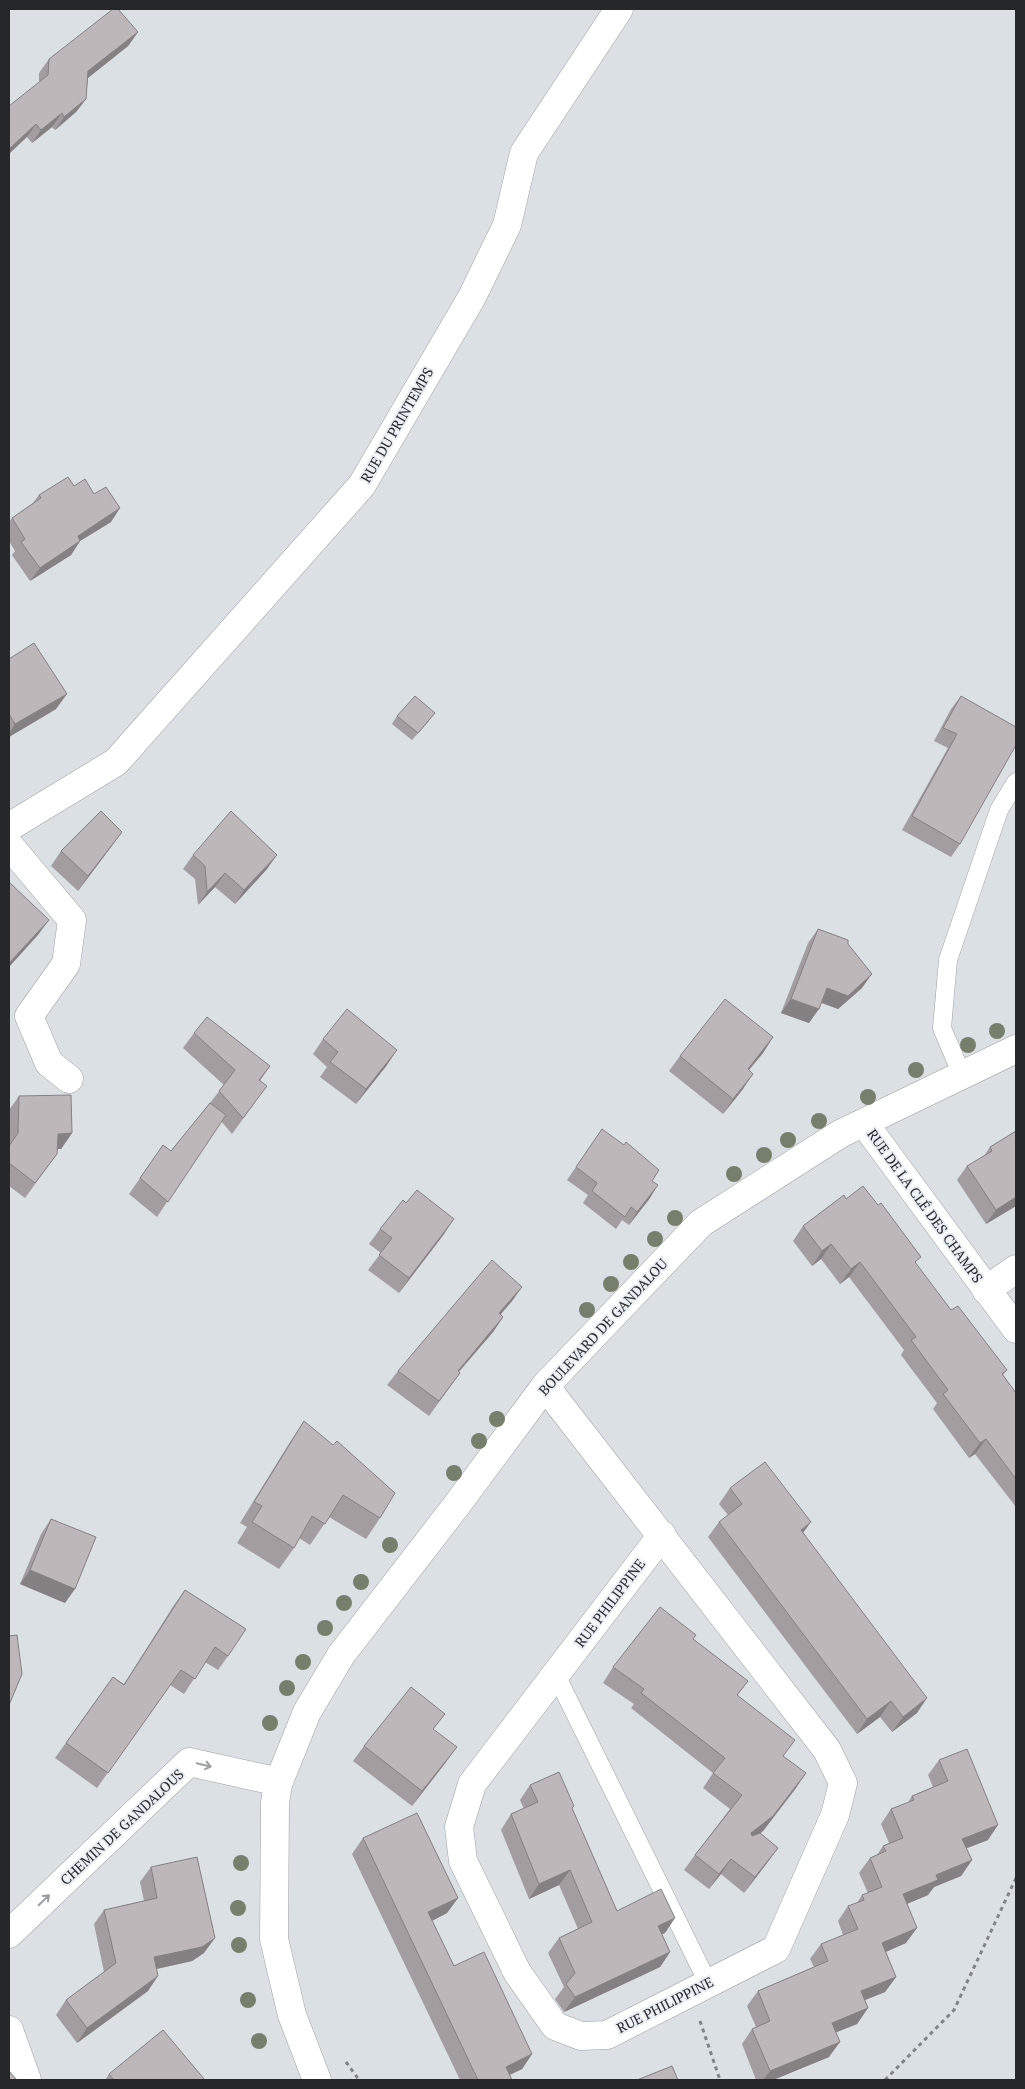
<svg xmlns="http://www.w3.org/2000/svg" width="1025" height="2089" font-family="'PT Serif',serif">
	<rect width="100%" height="100%" fill="#dbe0e5"/>
	<g fill="none" stroke-linecap="round" stroke-linejoin="round">
		<defs>
			<g id="lane">
				<polyline points="962,1075 942,1028 948,960 999,810 1016,782"/>
				<polyline points="556,1675 708,1983"/>
			</g>
			<g id="street">
				<polyline points="9,827 116,762 362,485 472,297 507,225 524,153 619,9"/>
				<polyline points="9,845 72,920 66,964 29,1016 49,1063 69,1079"/>
				<polyline points="864,1123 1016,1329"/>
				<polyline points="986,1290 1016,1269"/>
				<polyline points="545,1386 827,1750 843,1783 835,1815 776,1949 607,2035 581,2036 555,2026 517,1972 463,1861 459,1827 472,1784 662,1535"/>
				<polyline points="9,1934 189,1762 266,1779 278,1784"/>
				<polyline points="9,2030 27,2080"/>
				<polyline points="317,2080 292,2015 274,1939 275,1803 278,1784 307,1712 341,1655 456,1506 545,1386 701,1223 840,1134 1016,1049"/>
			</g>
		</defs>
		<use href="#lane" stroke="#9da1a6" stroke-width="19"/>
		<use href="#street" stroke="#9da1a6" stroke-width="29"/>
		<g stroke="#818488" stroke-width="3" stroke-dasharray="4 4" stroke-linecap="butt">
			<polyline points="700,2021 720,2080"/>
			<polyline points="346,2062 359,2080"/>
			<polyline points="885,2080 954,2010 1016,1878"/>
		</g>
		<use href="#lane" stroke="#fff" stroke-width="18"/>
		<use href="#street" stroke="#fff" stroke-width="28"/>
	</g>
	<g fill="#757f6c">
		<circle cx="997" cy="1031" r="8"/>
		<circle cx="968" cy="1045" r="8"/>
		<circle cx="916" cy="1070" r="8"/>
		<circle cx="868" cy="1097" r="8"/>
		<circle cx="819" cy="1121" r="8"/>
		<circle cx="788" cy="1140" r="8"/>
		<circle cx="764" cy="1155" r="8"/>
		<circle cx="734" cy="1174" r="8"/>
		<circle cx="675" cy="1218" r="8"/>
		<circle cx="655" cy="1239" r="8"/>
		<circle cx="631" cy="1262" r="8"/>
		<circle cx="611" cy="1284" r="8"/>
		<circle cx="587" cy="1310" r="8"/>
		<circle cx="497" cy="1419" r="8"/>
		<circle cx="479" cy="1441" r="8"/>
		<circle cx="454" cy="1473" r="8"/>
		<circle cx="390" cy="1545" r="8"/>
		<circle cx="361" cy="1582" r="8"/>
		<circle cx="344" cy="1603" r="8"/>
		<circle cx="325" cy="1628" r="8"/>
		<circle cx="303" cy="1662" r="8"/>
		<circle cx="287" cy="1688" r="8"/>
		<circle cx="270" cy="1723" r="8"/>
		<circle cx="241" cy="1863" r="8"/>
		<circle cx="238" cy="1908" r="8"/>
		<circle cx="239" cy="1945" r="8"/>
		<circle cx="248" cy="2000" r="8"/>
		<circle cx="259" cy="2041" r="8"/>
	</g>
	<g fill="#a39d9f">
		<polygon points="138,32 128,46 88,78 86,99 76,112 55,130 52,127 32,143 27,137 39,82 39,73 49,59"/>
		<polygon points="74,486 111,522 80,541 71,555 30,581 12,555 15,551 9,541 9,522 12,518 33,503 39,495"/>
		<polygon points="9,659 56,709 9,737"/>
		<polygon points="961,696 960,844 951,857 902,830 948,748 934,741 951,709"/>
		<polygon points="397,716 429,721 412,740 392,724"/>
		<polygon points="122,832 111,847 78,891 51,866 61,851"/>
		<polygon points="193,855 267,869 235,904 215,887 198,905 195,879 183,869"/>
		<polygon points="818,929 848,944 862,988 838,1009 821,1003 809,1023 781,1013 808,943"/>
		<polygon points="194,1033 270,1066 260,1081 256,1101 232,1134 221,1121 157,1217 129,1194 163,1145 171,1151 210,1103 224,1085 183,1048"/>
		<polygon points="773,1037 763,1053 749,1070 743,1089 723,1114 669,1071 680,1056"/>
		<polygon points="323,1039 387,1065 356,1104 320,1077 327,1067 313,1054"/>
		<polygon points="19,1096 72,1133 61,1149 57,1149 57,1154 25,1198 9,1186 9,1110"/>
		<polygon points="602,1129 652,1181 650,1198 629,1225 622,1220 616,1229 583,1203 588,1195 567,1180"/>
		<polygon points="1016,1131 1016,1206 986,1224 957,1180 967,1166 984,1156 990,1147"/>
		<polygon points="846,1199 916,1264 951,1310 1007,1370 1003,1375 1016,1393 1016,1507 975,1454 969,1458 933,1409 937,1403 901,1355 904,1350 849,1277 840,1284 821,1259 812,1266 793,1241 803,1226"/>
		<polygon points="380,1229 444,1234 399,1293 368,1270 381,1253 369,1244"/>
		<polygon points="522,1287 512,1301 501,1314 503,1317 493,1332 459,1372 460,1373 429,1416 387,1385 398,1371"/>
		<polygon points="304,1421 380,1518 366,1539 329,1517 310,1545 299,1538 294,1548 279,1569 237,1543 247,1527 240,1523 290,1442"/>
		<polygon points="730,1488 803,1533 917,1713 892,1732 880,1717 857,1734 708,1537 719,1522 728,1515 719,1504"/>
		<polygon points="51,1519 65,1603 20,1584 41,1534"/>
		<polygon points="185,1590 228,1656 218,1670 205,1662 184,1694 170,1685 97,1788 55,1758 113,1677 124,1684 174,1605"/>
		<polygon points="693,1639 748,1681 737,1696 784,1756 796,1788 763,1831 760,1833 778,1848 767,1863 744,1893 721,1874 709,1889 684,1870 695,1855 730,1809 703,1788 713,1773 631,1708 634,1704 603,1683 613,1667"/>
		<polygon points="434,1730 446,1762 412,1806 353,1761 364,1746"/>
		<polygon points="939,1760 988,1840 966,1848 972,1860 961,1876 934,1887 928,1895 907,1904 906,1943 886,1952 896,1977 885,1992 865,2000 868,2008 857,2024 836,2032 829,2057 773,2080 756,2080 742,2044 752,2029 756,2027 747,2006 758,1991 814,1967 810,1959 821,1944 843,1935 838,1921 848,1906 857,1903 862,1895 868,1893 859,1873 870,1858 877,1855 883,1846 889,1843 881,1824 891,1809 908,1803 912,1796 933,1787 928,1775"/>
		<polygon points="530,1785 574,1806 572,1809 617,1911 665,1933 662,1934 670,1952 660,1967 564,2012 555,1999 564,1987 548,1953 559,1938 578,1929 559,1885 529,1899 501,1830 511,1814 524,1809 520,1800"/>
		<polygon points="363,1838 458,1898 447,1913 432,1921 454,1966 532,2054 522,2069 510,2075 512,2080 460,2080 352,1854"/>
		<polygon points="151,1867 204,1953 192,1961 156,1969 148,1991 77,2043 56,2015 66,2000 104,1972 94,1924 104,1910 144,1901 140,1882"/>
		<polygon points="109,2074 205,2080 105,2080"/>
	</g>
	<g fill="#858082">
		<polygon points="138,32 128,46 79,85 88,71"/>
		<polygon points="86,99 76,112 55,130 64,117"/>
		<polygon points="62,113 52,127 32,143 41,130"/>
		<polygon points="36,124 27,137 9,154 9,149"/>
		<polygon points="120,508 111,522 80,541 71,555 30,581 40,568 78,536"/>
		<polygon points="67,694 56,709 9,737 9,733 15,724"/>
		<polygon points="122,832 111,847 78,891 88,876"/>
		<polygon points="277,855 267,869 235,904 244,890"/>
		<polygon points="225,873 215,887 198,905 207,892"/>
		<polygon points="49,920 38,935 9,967 9,963"/>
		<polygon points="872,974 862,988 838,1009 818,1001 827,988"/>
		<polygon points="791,999 819,1009 809,1023 781,1013"/>
		<polygon points="773,1037 763,1053 737,1084 748,1069"/>
		<polygon points="397,1050 387,1065 356,1104 366,1089"/>
		<polygon points="753,1074 743,1089 723,1114 733,1099"/>
		<polygon points="72,1133 61,1149 47,1149 58,1134"/>
		<polygon points="658,1185 650,1198 629,1225 637,1212"/>
		<polygon points="1016,1197 1016,1206 986,1224 996,1210"/>
		<polygon points="454,1219 444,1234 399,1293 409,1278"/>
		<polygon points="831,1244 821,1259 812,1266 822,1251"/>
		<polygon points="860,1262 849,1277 840,1284 851,1269"/>
		<polygon points="522,1287 512,1301 489,1328 499,1313"/>
		<polygon points="503,1317 493,1332 447,1385 458,1371"/>
		<polygon points="986,1439 975,1454 969,1458 980,1443"/>
		<polygon points="811,1522 800,1537 801,1530"/>
		<polygon points="30,1570 75,1589 65,1603 20,1584"/>
		<polygon points="927,1698 917,1713 892,1732 903,1717"/>
		<polygon points="891,1701 880,1717 857,1734 867,1719"/>
		<polygon points="457,1747 446,1762 412,1806 422,1791"/>
		<polygon points="806,1773 796,1788 763,1831 740,1849 751,1833"/>
		<polygon points="998,1825 988,1840 952,1854 962,1839"/>
		<polygon points="778,1848 767,1863 744,1893 755,1877"/>
		<polygon points="731,1859 721,1874 709,1889 719,1874"/>
		<polygon points="972,1860 961,1876 934,1887 928,1895 892,1910 903,1894 936,1875"/>
		<polygon points="570,1870 559,1885 529,1899 539,1884"/>
		<polygon points="458,1898 447,1913 418,1928 428,1912"/>
		<polygon points="675,1918 665,1933 647,1941 658,1926"/>
		<polygon points="917,1928 906,1943 871,1958 882,1943"/>
		<polygon points="215,1938 204,1953 192,1961 143,1972 154,1957"/>
		<polygon points="670,1952 660,1967 564,2012 575,1997"/>
		<polygon points="158,1976 148,1991 77,2043 87,2028"/>
		<polygon points="896,1977 885,1992 850,2006 861,1991"/>
		<polygon points="868,2008 857,2024 822,2038 832,2023"/>
		<polygon points="840,2042 829,2057 773,2080 763,2080 770,2071"/>
		<polygon points="532,2054 522,2069 498,2080 506,2067"/>
	</g>
	<g fill="#beb7b9" stroke="#858082">
		<polygon points="113,9 118,9 138,32 88,71 86,99 64,117 62,113 41,130 36,124 9,149 9,106 48,75 49,59"/>
		<polygon points="68,477 74,486 85,479 94,494 106,487 120,508 78,536 80,541 40,568 21,542 25,539 12,518 41,498 39,495"/>
		<polygon points="34,643 67,694 15,724 9,714 9,659"/>
		<polygon points="415,696 435,713 418,733 397,716"/>
		<polygon points="961,696 1016,727 1016,745 960,844 912,816 957,734 943,728"/>
		<polygon points="101,811 122,832 88,876 61,851"/>
		<polygon points="231,811 277,855 244,890 225,873 207,892 205,866 193,855"/>
		<polygon points="9,882 49,920 9,963"/>
		<polygon points="818,929 848,940 848,944 872,974 848,996 827,988 819,1009 791,999"/>
		<polygon points="725,999 773,1037 748,1069 753,1074 733,1099 680,1056"/>
		<polygon points="347,1009 397,1050 366,1089 330,1062 338,1052 323,1039"/>
		<polygon points="207,1017 270,1066 259,1080 267,1086 243,1118 219,1091 235,1070 194,1033"/>
		<polygon points="71,1095 72,1133 58,1134 57,1154 35,1183 9,1163 9,1146 18,1133 19,1096"/>
		<polygon points="210,1103 226,1115 168,1202 140,1178 163,1145 171,1151"/>
		<polygon points="602,1129 624,1145 626,1142 659,1170 652,1181 658,1185 637,1212 631,1207 625,1217 592,1191 597,1183 576,1167"/>
		<polygon points="1016,1131 1016,1197 996,1210 967,1166 992,1151 990,1147"/>
		<polygon points="863,1186 878,1205 881,1203 921,1257 915,1262 951,1310 958,1306 1007,1370 1002,1374 1016,1393 1016,1479 986,1439 980,1443 943,1394 948,1390 911,1340 916,1337 860,1262 851,1269 831,1244 822,1251 803,1226 844,1195 846,1199"/>
		<polygon points="417,1190 454,1219 409,1278 379,1255 392,1238 380,1229 403,1200 406,1203"/>
		<polygon points="492,1260 522,1287 499,1313 503,1317 458,1371 460,1373 439,1401 398,1371"/>
		<polygon points="304,1421 333,1445 337,1441 395,1493 380,1518 343,1495 325,1524 312,1516 294,1548 252,1522 262,1506 254,1502"/>
		<polygon points="765,1462 811,1522 801,1530 927,1698 903,1717 891,1701 867,1719 719,1522 742,1504 730,1488"/>
		<polygon points="51,1519 96,1537 75,1589 30,1570"/>
		<polygon points="185,1590 246,1629 228,1656 215,1647 195,1679 181,1670 108,1773 66,1743 113,1677 124,1685"/>
		<polygon points="660,1607 696,1635 693,1639 748,1681 737,1695 795,1740 783,1756 806,1773 773,1816 751,1833 752,1836 760,1833 778,1848 755,1877 731,1859 719,1874 695,1855 742,1795 713,1773 725,1758 641,1693 644,1689 613,1667"/>
		<polygon points="17,1635 22,1674 9,1705 9,1636"/>
		<polygon points="411,1687 445,1714 433,1729 457,1747 422,1791 364,1746"/>
		<polygon points="967,1749 998,1825 962,1839 972,1860 936,1875 938,1880 903,1894 917,1928 882,1943 896,1977 861,1991 868,2008 832,2023 840,2042 770,2071 752,2029 770,2021 758,1991 828,1961 821,1944 858,1929 848,1906 864,1900 862,1895 882,1887 870,1858 886,1851 883,1846 903,1838 891,1809 914,1800 912,1796 948,1781 939,1760"/>
		<polygon points="559,1772 574,1806 572,1808 617,1911 661,1889 675,1918 658,1926 670,1952 575,1997 566,1984 575,1973 559,1938 592,1922 570,1870 539,1884 511,1814 538,1802 530,1785"/>
		<polygon points="417,1813 458,1898 428,1912 454,1966 484,1952 532,2054 506,2067 512,2080 478,2080 363,1838"/>
		<polygon points="197,1857 215,1938 202,1947 154,1957 158,1976 87,2028 66,2000 116,1963 104,1910 157,1898 151,1867"/>
		<polygon points="163,2030 205,2080 114,2080 109,2074"/>
		<polygon points="672,2066 678,2080 637,2080"/>
		<polygon points="9,2071 17,2080 9,2080"/>
	</g>
	<defs><path id="oneway-shaft" d="M-6 0H5M1.5-3L5.5 0L1.5 3" fill="none" stroke-width="1.6" stroke-linecap="round" stroke-linejoin="round" transform="scale(1.25)"/></defs>
	<g stroke="#9d9e9f">
		<use href="#oneway-shaft" transform="translate(204 1765) rotate(13)"/>
		<use href="#oneway-shaft" transform="translate(44 1900) rotate(-44)"/>
	</g>
	<g text-anchor="middle" stroke-width="4" stroke-linejoin="round" paint-order="stroke">
		<g font-size="14" fill="#252729" stroke="#e8eef3">
			<text transform="translate(397 425) rotate(-60)" y="5">RUE DU PRINTEMPS</text>
			<text transform="translate(925 1206) rotate(54)" y="5">RUE DE LA CLÉ DES CHAMPS</text>
			<text transform="translate(603 1327) rotate(-47)" y="5">BOULEVARD DE GANDALOU</text>
			<text transform="translate(610 1603) rotate(-53)" y="5">RUE PHILIPPINE</text>
			<text transform="translate(122 1827) rotate(-43)" y="5">CHEMIN DE GANDALOUS</text>
			<text transform="translate(665 2005) rotate(-27)" y="5">RUE PHILIPPINE</text>
		</g>
	</g>
	<rect width="1025" height="2089" fill="none" stroke="#252729" stroke-width="20"/>
</svg>
